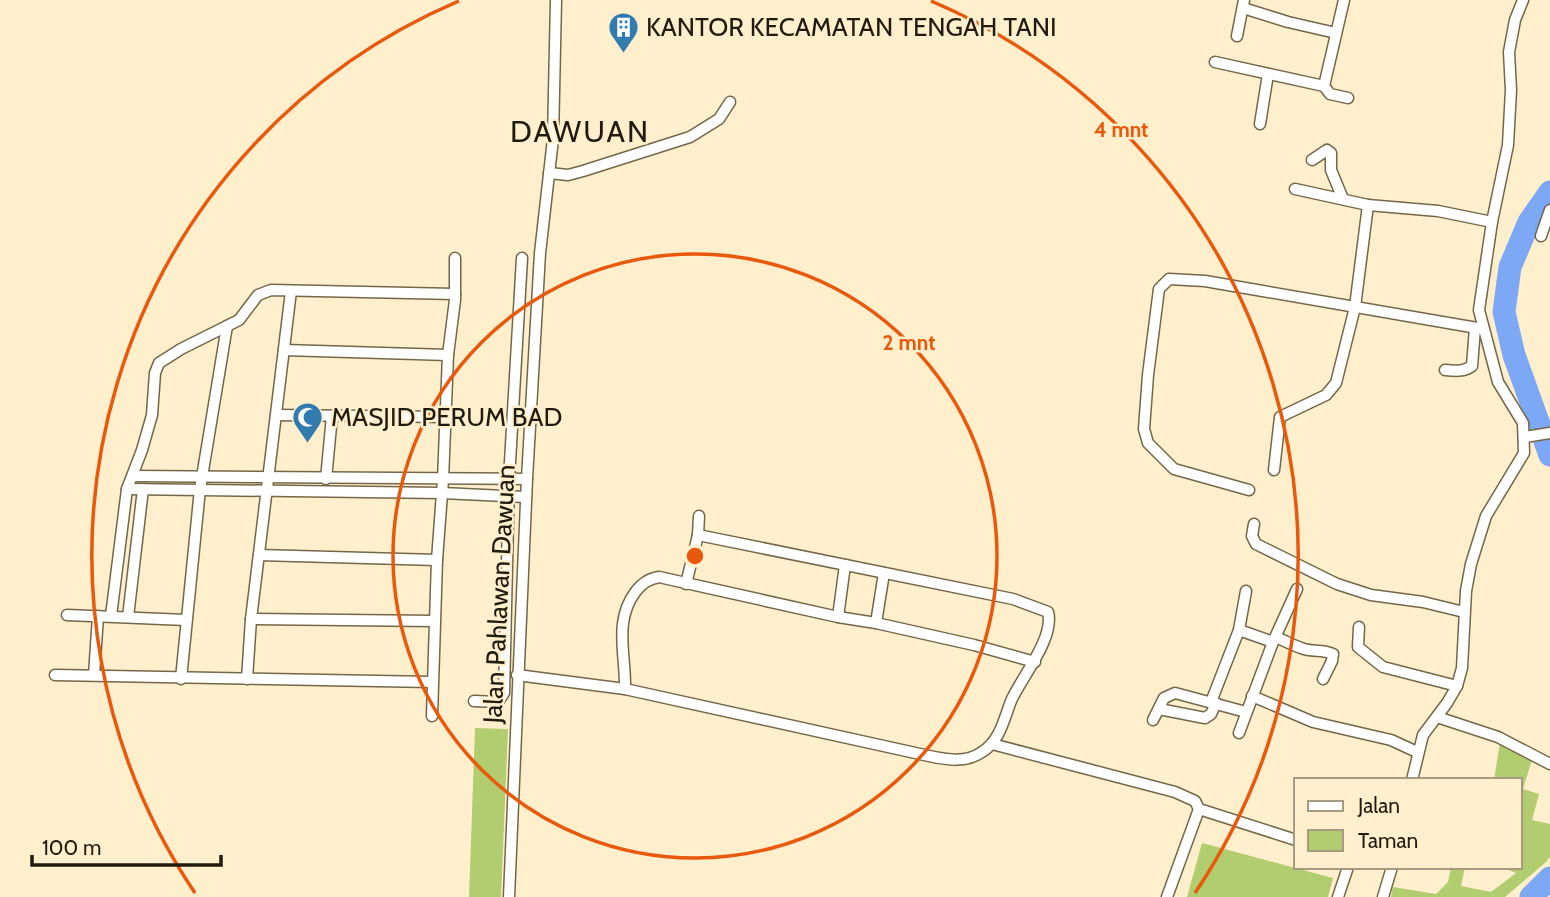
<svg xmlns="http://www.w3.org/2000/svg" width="1550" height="897" font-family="Cabin,sans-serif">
	<rect width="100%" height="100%" fill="#ffefcc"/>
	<g fill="#b2cc70">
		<polygon points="475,728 508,729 501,897 469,897"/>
		<polygon points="1500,742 1532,760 1523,789 1539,794 1532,820 1550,824 1550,857 1546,862 1505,897 1391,897 1393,887 1436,894 1448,882 1451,867 1465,867 1461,886 1491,892 1516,873 1501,867 1520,867 1520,780 1494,780"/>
		<polygon points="1202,843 1333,878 1328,897 1187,897"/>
	</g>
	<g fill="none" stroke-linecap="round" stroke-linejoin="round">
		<g stroke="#7da8f6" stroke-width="23">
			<polyline points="1550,192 1529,222 1510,267 1504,312 1514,355 1550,455"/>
			<polyline points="1531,897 1550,878"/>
		</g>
		<defs>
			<g id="street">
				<polyline points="1243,8 1288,22 1336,33"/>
				<polyline points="1237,36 1244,0"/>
				<polyline points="1215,62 1324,86 1330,94 1348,98"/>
				<polyline points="1324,86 1344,0"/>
				<polyline points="1260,124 1268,74"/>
				<polyline points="1312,160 1327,150 1331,153 1331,170 1343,199"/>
				<polyline points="549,173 568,175 583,171 690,137 719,119 730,102"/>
				<polyline points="1295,189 1368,205 1438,211 1492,222"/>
				<polyline points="1541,236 1550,210"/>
				<polyline points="284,350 448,355"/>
				<path d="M1445,370C1455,371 1464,372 1472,366L1475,328"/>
				<polyline points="276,415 445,417"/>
				<polyline points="1525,437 1550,433"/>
				<polyline points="1274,470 1280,417 1326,395 1336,383 1355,307 1368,205"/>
				<polyline points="133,476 527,479"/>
				<polyline points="326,479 332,416"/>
				<polyline points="127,489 442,493 526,497"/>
				<polyline points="1249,490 1174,469 1148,443 1144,429 1148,375 1159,289 1169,279 1205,281 1483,329"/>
				<polyline points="1254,524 1252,536 1256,544 1337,584 1371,595 1423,602 1464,612"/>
				<polyline points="259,555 437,560"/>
				<polyline points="686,584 698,535 699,516"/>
				<polyline points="67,615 186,620"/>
				<polyline points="111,616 127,489 142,450 152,415 155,373 159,363 181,349 239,320 258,295 271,290 455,294"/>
				<polyline points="128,617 143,489"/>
				<polyline points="838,617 845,565"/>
				<polyline points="251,619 434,621"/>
				<polyline points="876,623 884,573"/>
				<polyline points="1359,627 1358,647 1383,667 1457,686"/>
				<polyline points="1239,630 1273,642"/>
				<path d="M1276,637C1285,641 1294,646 1304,649C1314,652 1323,649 1333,654L1332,661L1323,679"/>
				<polyline points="55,675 432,682"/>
				<polyline points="94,675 98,616"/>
				<path d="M517,675L625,689L929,756C948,760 966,763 982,752C1000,741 1004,719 1011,701C1021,678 1055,638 1048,612L1013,599L698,535"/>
				<polyline points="181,679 200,489 227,326"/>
				<polyline points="247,679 251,619 291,291"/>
				<path d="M625,689C626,655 613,621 636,591C643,583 648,579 659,577L838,617L876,623L974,645L1035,662"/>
				<polyline points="1252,696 1313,722 1391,740 1417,752"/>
				<polyline points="474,701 498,702 504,693 509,479 522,258"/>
				<polyline points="1211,702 1239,630 1246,591"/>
				<polyline points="1159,709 1205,718 1211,714 1216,703"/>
				<polyline points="432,716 437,560 443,480 448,355 455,300 455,258"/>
				<polyline points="1437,717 1498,737 1550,764"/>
				<polyline points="1153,720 1164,698 1175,693 1246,712"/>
				<polyline points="1239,733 1273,642 1297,589"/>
				<polyline points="992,744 1175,792 1195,801 1199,809 1296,840"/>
				<polyline points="1412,780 1423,735 1447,703 1457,686 1462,668 1466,591 1471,564 1486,516 1524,453 1523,423 1498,382 1479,310 1492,222 1508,145 1511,90 1509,52 1515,20 1523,0"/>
				<polyline points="509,897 527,479 540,253 553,139 556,0"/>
				<polyline points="1167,897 1199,809"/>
				<polyline points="1338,897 1348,867"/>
				<polyline points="1383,897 1392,867"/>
			</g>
		</defs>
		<use href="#street" stroke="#746748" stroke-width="13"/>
		<use href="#street" stroke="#fff" stroke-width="10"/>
	</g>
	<g fill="none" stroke="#e8590c" stroke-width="3.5">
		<circle cx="695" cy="556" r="302"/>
		<path d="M195 893A603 603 0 0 1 459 1M931 1A603 603 0 0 1 1195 893"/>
	</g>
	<defs>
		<symbol id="building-pin" viewBox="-11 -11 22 30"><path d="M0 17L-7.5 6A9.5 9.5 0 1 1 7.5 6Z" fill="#317baf" stroke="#ffefcc"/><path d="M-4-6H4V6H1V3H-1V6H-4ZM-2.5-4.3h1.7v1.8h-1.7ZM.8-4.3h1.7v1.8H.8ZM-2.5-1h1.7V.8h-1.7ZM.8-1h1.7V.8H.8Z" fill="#fff"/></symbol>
		<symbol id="mosque-pin" viewBox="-11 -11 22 30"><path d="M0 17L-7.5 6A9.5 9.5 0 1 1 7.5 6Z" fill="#317baf" stroke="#ffefcc"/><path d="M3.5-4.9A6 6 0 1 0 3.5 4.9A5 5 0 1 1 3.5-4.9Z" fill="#fff"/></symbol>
	</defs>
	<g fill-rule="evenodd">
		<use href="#building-pin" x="606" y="10" width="35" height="47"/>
		<use href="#mosque-pin" x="290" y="400" width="35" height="47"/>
	</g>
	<g text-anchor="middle" stroke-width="5" stroke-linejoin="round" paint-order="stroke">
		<g font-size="26" fill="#201b0e" stroke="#ffefcc" text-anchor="start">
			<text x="646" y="36">KANTOR KECAMATAN TENGAH TANI</text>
			<text x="331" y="426">MASJID PERUM BAD</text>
		</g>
		<g font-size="26" fill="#201b0e" stroke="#ffefcc">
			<text transform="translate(499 594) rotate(-87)" y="9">Jalan Pahlawan Dawuan</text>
		</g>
		<g font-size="30" letter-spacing="2" fill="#201b0e" stroke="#ffefcc">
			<text x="580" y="142">DAWUAN</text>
		</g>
	</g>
	<circle cx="695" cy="556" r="10" fill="#e8590c" stroke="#ffefcc" stroke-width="3.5"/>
	<g font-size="21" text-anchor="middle" font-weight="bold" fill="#e8590c" stroke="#ffefcc" stroke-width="5" stroke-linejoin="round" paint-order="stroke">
		<text x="1121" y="137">4 mnt</text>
		<text x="909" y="350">2 mnt</text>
	</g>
	<rect x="1294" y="778" width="228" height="91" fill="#ffefcc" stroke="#a69a80" stroke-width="2"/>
	<rect x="1308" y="801" width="35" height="10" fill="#ffffff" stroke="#a69a80" stroke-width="2"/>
	<text x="1358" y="813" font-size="21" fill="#201b0e">Jalan</text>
	<rect x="1308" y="830" width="35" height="21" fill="#b2cc70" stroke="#a69a80" stroke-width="2"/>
	<text x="1358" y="848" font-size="21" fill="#201b0e">Taman</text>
	<path d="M32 855v10h189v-10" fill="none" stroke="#201b0e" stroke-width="3.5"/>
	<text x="42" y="855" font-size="21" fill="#201b0e" stroke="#ffefcc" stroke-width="5" paint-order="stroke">100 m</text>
</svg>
